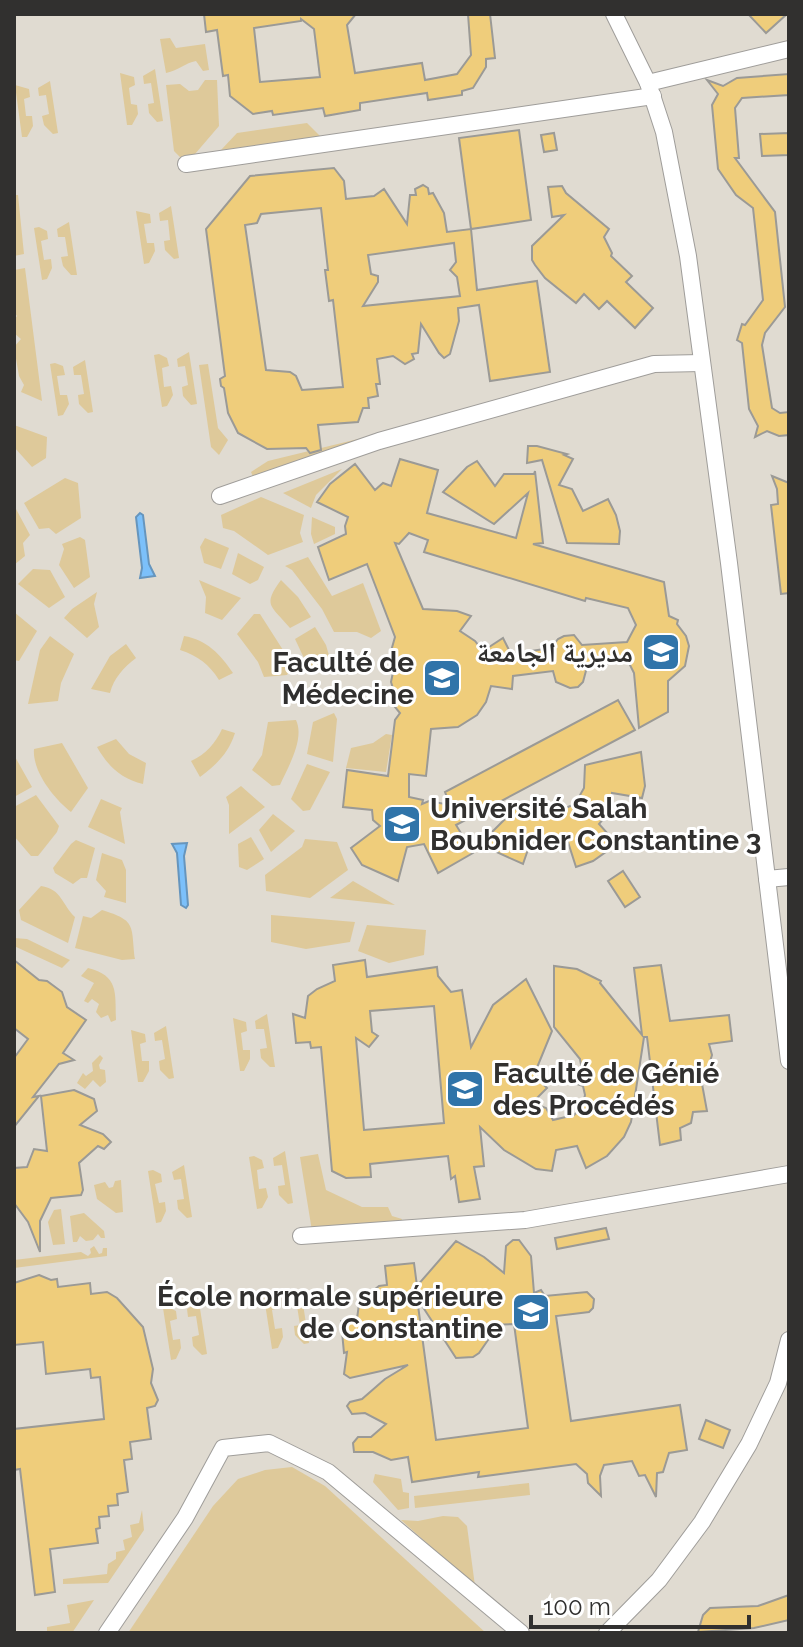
<svg xmlns="http://www.w3.org/2000/svg" width="803" height="1647" font-family="Raleway,'Noto Naskh Arabic',sans-serif">
	<rect width="100%" height="100%" fill="#e7e5e2"/>
	<rect fill="#e0dbd1" x="14" y="14" width="775" height="1619"/>
	<g fill="#dec99a">
		<path d="M170,38L176,48L205,44L209,70L203,71L196,61C185,63 179,70 166,73L160,39Z"/>
		<polygon points="155,69 163,121 157,122 149,113 148,104 154,103 151,83 144,84 143,76"/>
		<polygon points="120,73 134,77 135,85 129,88 131,104 137,105 138,114 132,125 127,125"/>
		<polygon points="205,80 217,80 219,126 195,154 180,157 174,151 166,85 180,84 189,91 198,90"/>
		<polygon points="50,81 58,133 53,134 44,125 42,116 49,114 46,95 39,96 38,88"/>
		<polygon points="15,85 29,89 30,97 24,99 26,116 32,116 33,126 27,137 22,137"/>
		<polygon points="307,123 321,137 221,150 237,133"/>
		<polygon points="14,195 18,195 24,254 14,256"/>
		<polygon points="171,206 179,258 174,259 165,250 164,241 170,240 168,220 160,221 159,213"/>
		<polygon points="136,211 150,214 151,223 144,224 147,243 154,243 155,251 149,263 144,264"/>
		<polygon points="69,222 77,275 71,275 63,266 61,257 68,256 65,237 58,237 57,229"/>
		<polygon points="39,227 47,231 48,239 41,241 44,260 51,259 52,268 47,279 42,280 34,228"/>
		<polygon points="25,268 42,401 21,392 24,385 19,376 14,347 21,339 14,333 14,320 17,316 14,312 16,292 14,270"/>
		<polygon points="189,352 197,404 191,405 183,396 182,387 188,385 185,366 178,367 177,359"/>
		<polygon points="159,354 167,358 169,366 162,368 164,387 171,386 173,395 167,406 162,407 154,355"/>
		<polygon points="85,360 93,412 88,413 79,404 78,395 84,394 81,375 74,375 73,367"/>
		<polygon points="55,363 63,366 65,375 57,376 60,395 67,395 69,404 63,415 58,416 50,364"/>
		<polygon points="208,364 218,428 228,440 219,455 211,447 199,365"/>
		<polygon points="14,425 47,437 46,458 32,467 14,447"/>
		<polygon points="399,429 254,479 251,472 268,461"/>
		<polygon points="342,469 316,495 311,508 283,493"/>
		<polygon points="65,478 78,483 81,518 56,534 49,528 39,529 24,503"/>
		<polygon points="261,497 304,515 300,533 303,542 268,555 234,531 223,528 221,515"/>
		<polygon points="16,509 30,535 23,543 25,556 14,565"/>
		<polygon points="312,517 335,527 335,534 314,544 311,534"/>
		<polygon points="80,537 85,540 90,577 74,588 59,565 64,549 62,544"/>
		<polygon points="205,538 229,548 221,569 204,563 200,547"/>
		<polygon points="238,553 264,567 258,580 250,584 232,574"/>
		<polygon points="308,557 332,596 363,583 381,631 371,638 357,632 334,632 322,609 292,570 285,566"/>
		<polygon points="33,569 50,570 65,597 49,608 18,584"/>
		<polygon points="199,580 241,598 222,620 205,613 206,597"/>
		<path d="M281,580L298,597L311,617L290,628C271,605 262,606 281,580Z"/>
		<polygon points="97,592 94,604 99,627 87,638 64,618 72,609"/>
		<polygon points="14,612 37,631 19,661 14,660"/>
		<polygon points="254,614 260,614 290,661 292,667 287,675 264,677 258,662 237,634"/>
		<polygon points="315,627 326,645 332,666 327,672 310,671 295,639"/>
		<polygon points="50,636 74,654 61,683 58,701 28,704 40,650"/>
		<path d="M184,636C207,640 220,654 233,673L219,680C209,664 198,656 180,650Z"/>
		<path d="M126,644L136,658C123,668 114,678 110,693L91,689L110,656Z"/>
		<polygon points="334,713 337,719 333,762 307,754 313,722"/>
		<path d="M296,720C305,739 288,767 280,785L272,786L252,770L262,755L268,722Z"/>
		<path d="M222,729L235,733C228,754 217,764 200,777L191,761C206,754 215,744 222,729Z"/>
		<polygon points="386,734 392,735 386,772 346,768 351,748 373,743"/>
		<path d="M116,739L129,754L146,763L143,784C121,779 108,766 97,747Z"/>
		<path d="M62,743L88,788L71,812C54,799 32,771 34,749Z"/>
		<polygon points="14,755 32,787 14,797"/>
		<polygon points="307,764 330,772 310,810 303,811 291,799"/>
		<polygon points="241,786 265,807 229,834 229,805 226,797"/>
		<polygon points="36,795 59,826 57,832 38,856 31,856 14,836 14,807"/>
		<polygon points="101,799 122,808 120,812 125,844 88,827"/>
		<polygon points="273,814 295,831 271,852 259,830"/>
		<polygon points="251,837 264,859 247,870 239,867 238,844"/>
		<polygon points="305,839 337,842 348,870 310,898 266,891 265,875 302,847"/>
		<polygon points="76,840 95,848 87,878 81,878 73,884 55,873 53,868 71,844"/>
		<polygon points="102,853 122,860 126,870 126,903 104,897 106,891 96,880"/>
		<polygon points="353,881 395,905 330,898"/>
		<path d="M41,886C62,889 62,905 75,917L68,943L21,920L19,910Z"/>
		<path d="M102,910C137,921 131,925 135,959L122,960L75,948L83,916L91,918Z"/>
		<polygon points="271,915 355,922 350,942 306,949 271,942"/>
		<polygon points="367,925 426,930 424,955 389,963 358,951"/>
		<polygon points="14,938 27,939 70,960 62,968 14,946"/>
		<path d="M88,968C119,976 115,992 116,1020L111,1022L108,1015L101,1018L96,1012L99,1004L92,999L88,1003L84,1001L94,983L81,976Z"/>
		<polygon points="267,1014 275,1067 270,1067 261,1058 260,1049 267,1048 264,1029 256,1029 255,1021"/>
		<polygon points="233,1018 246,1022 247,1031 241,1033 243,1050 250,1050 250,1059 244,1071 240,1071"/>
		<polygon points="166,1026 174,1078 169,1079 160,1070 159,1061 165,1059 162,1040 155,1041 154,1033"/>
		<polygon points="131,1030 145,1034 146,1042 140,1044 142,1061 149,1061 149,1071 143,1082 138,1082"/>
		<polygon points="100,1055 103,1058 99,1065 100,1069 105,1070 106,1082 100,1087 93,1080 85,1089 77,1083 83,1073 86,1076 93,1071 92,1063"/>
		<polygon points="285,1151 293,1203 288,1204 279,1195 278,1186 285,1185 282,1165 274,1166 273,1158"/>
		<polygon points="318,1154 326,1190 362,1207 388,1207 392,1216 402,1219 400,1224 312,1231 300,1157"/>
		<polygon points="254,1156 262,1160 264,1168 257,1170 259,1189 266,1188 268,1197 262,1208 257,1209 249,1157"/>
		<polygon points="184,1165 192,1217 187,1218 178,1209 177,1200 184,1199 181,1179 174,1180 172,1172"/>
		<polygon points="153,1170 161,1174 162,1182 155,1184 159,1203 165,1202 166,1211 161,1222 156,1223 148,1171"/>
		<polygon points="121,1180 123,1212 116,1213 97,1199 94,1185 105,1182 109,1188 113,1187 115,1181"/>
		<polygon points="61,1209 65,1244 53,1245 48,1222 54,1210"/>
		<polygon points="84,1213 104,1231 105,1238 101,1238 98,1234 93,1240 86,1241 80,1236 77,1242 73,1242 70,1216"/>
		<polygon points="94,1246 99,1254 102,1253 103,1248 107,1248 107,1256 14,1268 14,1260 81,1252 88,1256 91,1253 90,1249"/>
		<polygon points="301,1291 309,1343 304,1344 295,1335 294,1326 300,1325 297,1306 290,1306 289,1298"/>
		<polygon points="270,1296 278,1300 279,1308 272,1310 275,1329 282,1328 283,1337 278,1348 272,1349 264,1297"/>
		<polygon points="199,1302 207,1354 202,1355 193,1346 192,1337 199,1335 196,1316 188,1317 187,1309"/>
		<polygon points="168,1307 176,1311 177,1319 170,1321 173,1340 180,1339 181,1348 176,1359 171,1360 163,1308"/>
		<polygon points="292,1467 325,1486 486,1633 128,1633 213,1506 238,1479 265,1470"/>
		<polygon points="375,1474 401,1479 403,1492 409,1493 409,1508 398,1510 373,1482"/>
		<polygon points="529,1483 530,1495 415,1508 414,1496"/>
		<polygon points="142,1510 144,1530 108,1583 63,1584 63,1579 107,1574 108,1564 116,1559 116,1552 125,1550 123,1540 132,1537 130,1525 139,1523"/>
		<polygon points="443,1516 458,1517 467,1526 475,1586 401,1520 418,1521"/>
		<polygon points="94,1600 72,1633 47,1633 47,1627 70,1623 67,1605"/>
	</g>
	<g fill="#7cc0fa" stroke="#6695bd" stroke-width="2">
		<polygon points="140,513 143,515 149,564 155,576 140,578 142,568 136,517"/>
		<polygon points="187,843 184,856 188,905 186,908 181,905 177,853 172,844"/>
	</g>
	<g fill="#efcd7b" stroke="#9b9a96" stroke-width="2" fill-rule="evenodd">
		<path d="M204,14H356L347,25L355,73L422,63L425,80L457,74L471,55L468,14H490L495,58L486,59V67L473,88L462,91V95L428,100L427,93L360,103V110L325,116L323,108L273,115L272,111L253,114L230,96L228,75L223,76L217,30L206,32ZM301,19L314,29L320,77L260,82L254,28L301,21Z"/>
		<polygon points="748,14 787,14 766,33"/>
		<polygon points="789,74 789,95 742,98 735,108 739,158 735,158 775,212 785,307 765,333 762,345 772,408 780,413 789,412 789,435 779,436 767,431 755,437 758,426 749,409 742,343 737,340 742,324 745,325 763,300 753,208 736,195 718,169 712,105 718,94 707,80 723,86 737,78"/>
		<polygon points="519,130 531,220 471,229 459,138"/>
		<polygon points="554,133 557,150 544,152 541,135"/>
		<polygon points="789,133 789,155 762,156 760,134"/>
		<path d="M334,168L344,181L346,199L374,196L384,189L407,224L410,195H416L415,189L423,185L428,188L429,194L433,193L444,213L447,232L471,229L477,290L537,281L550,372L490,381L479,305L458,308L459,321L450,354L444,358L439,353L421,324L418,353L412,354L414,359L405,364L393,356L377,359L380,384H376L378,396L368,398L369,408H363L358,422L318,425L321,450L310,453L306,448L267,449L238,433L228,413L224,388L221,386L220,379L225,376L206,229L250,176ZM321,208L328,270H325L329,301L333,300L343,387L302,390L296,376L290,372L266,370L245,225L257,223L261,214ZM454,243L456,262L450,270L457,277L460,296L363,306L378,282V276L371,274L368,255Z"/>
		<polygon points="562,186 566,193 609,229 604,237 612,253 611,256 632,276 626,282 653,308 635,328 607,301 599,309 584,294 576,303 545,278 535,265 532,260 532,246 564,215 552,217 548,187"/>
		<polygon points="528,446 537,446 567,454 564,455 573,459 559,485 572,489 583,511 608,499 616,515 620,531 619,544 567,543 542,460 527,463"/>
		<path d="M400,459L438,470L427,513L516,538L528,493L494,524L443,492L467,467L477,461L495,486L504,474H534L535,471L543,543L533,544L664,582L669,616L678,620L677,624L686,636L689,646L685,666L668,681V712L639,728L634,673L628,661L587,667L583,682L578,687L570,688L556,682L553,671L513,676L512,689L491,686L486,702L477,715L458,727L431,729L426,776L409,774V797L423,800L422,804L429,801L450,805L445,792L618,700L635,730L456,825L473,853L438,873L424,844L407,847L398,881L362,865L351,848L380,826L373,820L372,810L343,807L347,770L388,776L395,720L400,713L395,707L397,701L391,682L397,653L391,651L395,637L367,564L329,580L318,547L346,534L345,526L348,517L317,502L330,484L355,464L375,490L383,483L391,486ZM409,533L428,540L424,552L585,601L586,598L628,608L636,625L627,642L582,645L574,635L564,636L558,639L551,648L511,654L503,638L483,651L475,641L460,631L471,616L457,611L423,609L395,543L399,544Z"/>
		<polygon points="772,476 789,483 789,593 781,594 771,505 778,504 777,489"/>
		<polygon points="641,752 645,786 642,798 612,793 613,807 599,824 617,844 593,861 576,867 567,839 554,845 532,838 523,864 492,850 483,841 520,804 543,814 554,813 575,804 584,788 585,765"/>
		<polygon points="623,871 640,897 625,907 608,881"/>
		<polygon points="14,960 39,980 47,981 62,992 67,1007 86,1020 63,1053 74,1060 59,1064 33,1097 39,1096 14,1127 14,1058 28,1039 14,1028"/>
		<path d="M365,960L367,977L437,967L438,976L451,992L462,990L471,1047L493,1005L526,979L552,1031L536,1070L537,1078L547,1088L532,1103L546,1108L553,1120L574,1115L582,1107L585,1095L583,1086L577,1084V1078L582,1070L580,1059L554,1027V966L577,969L601,981L600,983L642,1035L634,968L661,965L670,1021L729,1015L732,1041L709,1044L712,1055L709,1065L700,1073L707,1111L693,1112L691,1123L680,1128L681,1140L660,1145L647,1037H644L631,1122L624,1137L607,1156L586,1168L577,1146L556,1150L552,1171L536,1169L504,1150L480,1127L484,1166L474,1167L480,1199L459,1202L455,1176L451,1179L448,1156L370,1164L371,1177L346,1178L332,1171L321,1047L311,1048L310,1042L296,1043L293,1014L305,1018L308,996L317,989L335,981L333,965ZM434,1006L444,1123L364,1130L356,1038L369,1047L378,1036L372,1032L370,1011Z"/>
		<polygon points="74,1090 94,1099 97,1111 80,1125 103,1134 111,1142 104,1149 98,1146 79,1163 83,1190 81,1195 51,1198 40,1221 40,1252 28,1222 14,1203 14,1168 27,1167 34,1149 47,1151 41,1096"/>
		<polygon points="606,1228 609,1239 557,1249 555,1238"/>
		<path d="M513,1240H519L531,1256L534,1293L541,1290L545,1296L587,1292L594,1299L593,1308L589,1312L556,1316L571,1421L680,1405L687,1450L669,1453L663,1472L657,1473L656,1497L645,1475L639,1476L632,1461L604,1465L600,1476L601,1496L588,1483L587,1474L576,1464L478,1477L479,1472L412,1482L408,1457L391,1460L373,1452H354L353,1443L358,1437H371L386,1424L365,1413L352,1414L347,1406L350,1402L362,1399L385,1379L408,1365L350,1378L344,1374L347,1352L344,1353L341,1321L357,1319L359,1304L364,1298L379,1286L387,1285L385,1266L414,1263L417,1286L456,1241L484,1257L504,1273L506,1246ZM417,1298L456,1358L473,1357L479,1353L488,1340V1325L514,1324L528,1428L436,1440Z"/>
		<polygon points="39,1275 51,1280 57,1279 58,1287 90,1283 91,1294 107,1292 117,1298 143,1327 153,1369 151,1383 158,1400 155,1406 147,1408 151,1439 130,1442 132,1459 124,1460 128,1492 117,1494 118,1505 108,1506 109,1516 99,1517 100,1528 96,1529 98,1543 50,1549 55,1592 35,1595 20,1469 14,1470 14,1429 104,1419 100,1377 91,1378 90,1369 46,1374 43,1342 14,1345 14,1283"/>
		<polygon points="706,1420 730,1430 723,1448 699,1439"/>
		<polygon points="789,1595 789,1620 754,1628 698,1632 703,1615 710,1608 758,1606"/>
	</g>
	<g fill="none" stroke-linecap="round" stroke-linejoin="round">
		<defs>
			<g id="minor">
				<polyline points="614,14 648,83 664,132 688,256 729,563 789,1061"/>
				<polyline points="648,83 789,49"/>
				<polyline points="186,164 653,96"/>
				<polyline points="220,496 379,441 654,364 701,363"/>
				<polyline points="767,879 789,877"/>
				<polyline points="301,1236 525,1220 789,1174"/>
				<polyline points="107,1633 185,1518 223,1448 269,1443 328,1472 521,1633"/>
				<polyline points="607,1633 659,1580 702,1522 749,1444 778,1383 789,1340"/>
			</g>
		</defs>
		<use href="#minor" stroke="#9f9d9a" stroke-width="18"/>
		<use href="#minor" stroke="#fff" stroke-width="16"/>
	</g>
	<defs>
		<symbol id="university-square" viewBox="-11 -11 22 22"><rect x="-9" y="-9" width="18" height="18" rx="4" fill="#3074a9" stroke="#fff"/><path d="M0-5L7-2L0 1L-7-2ZM-4 1L0 2.5L4 1V4Q0 6-4 4Z" fill="#fff"/></symbol>
	</defs>
	<g fill-rule="evenodd">
		<use href="#university-square" x="639" y="630" width="44" height="44"/>
		<use href="#university-square" x="420" y="656" width="44" height="44"/>
		<use href="#university-square" x="380" y="802" width="44" height="44"/>
		<use href="#university-square" x="443" y="1067" width="44" height="44"/>
		<use href="#university-square" x="509" y="1290" width="44" height="44"/>
	</g>
	<g text-anchor="middle" stroke-width="6" stroke-linejoin="round" paint-order="stroke">
		<g font-size="28" font-weight="bold" fill="#31302f" stroke="#fff" text-anchor="end">
			<text x="633" y="662">مديرية الجامعة</text>
			<text x="414" y="672">Faculté de<tspan x="414" dy="32">Médecine</tspan></text>
			<text x="430" y="818" text-anchor="start">Université Salah<tspan x="430" dy="32">Boubnider Constantine 3</tspan></text>
			<text x="493" y="1083" text-anchor="start">Faculté de Génié<tspan x="493" dy="32">des Procédés</tspan></text>
			<text x="503" y="1306">École normale supérieure<tspan x="503" dy="32">de Constantine</tspan></text>
		</g>
	</g>
	<rect width="803" height="1647" fill="none" stroke="#31302f" stroke-width="32"/>
	<path d="M531 1615v12h218v-12" fill="none" stroke="#31302f" stroke-width="4"/>
	<text x="543" y="1615" font-size="24" fill="#31302f" stroke="#ffffff" stroke-width="6" paint-order="stroke">100 m</text>
</svg>
